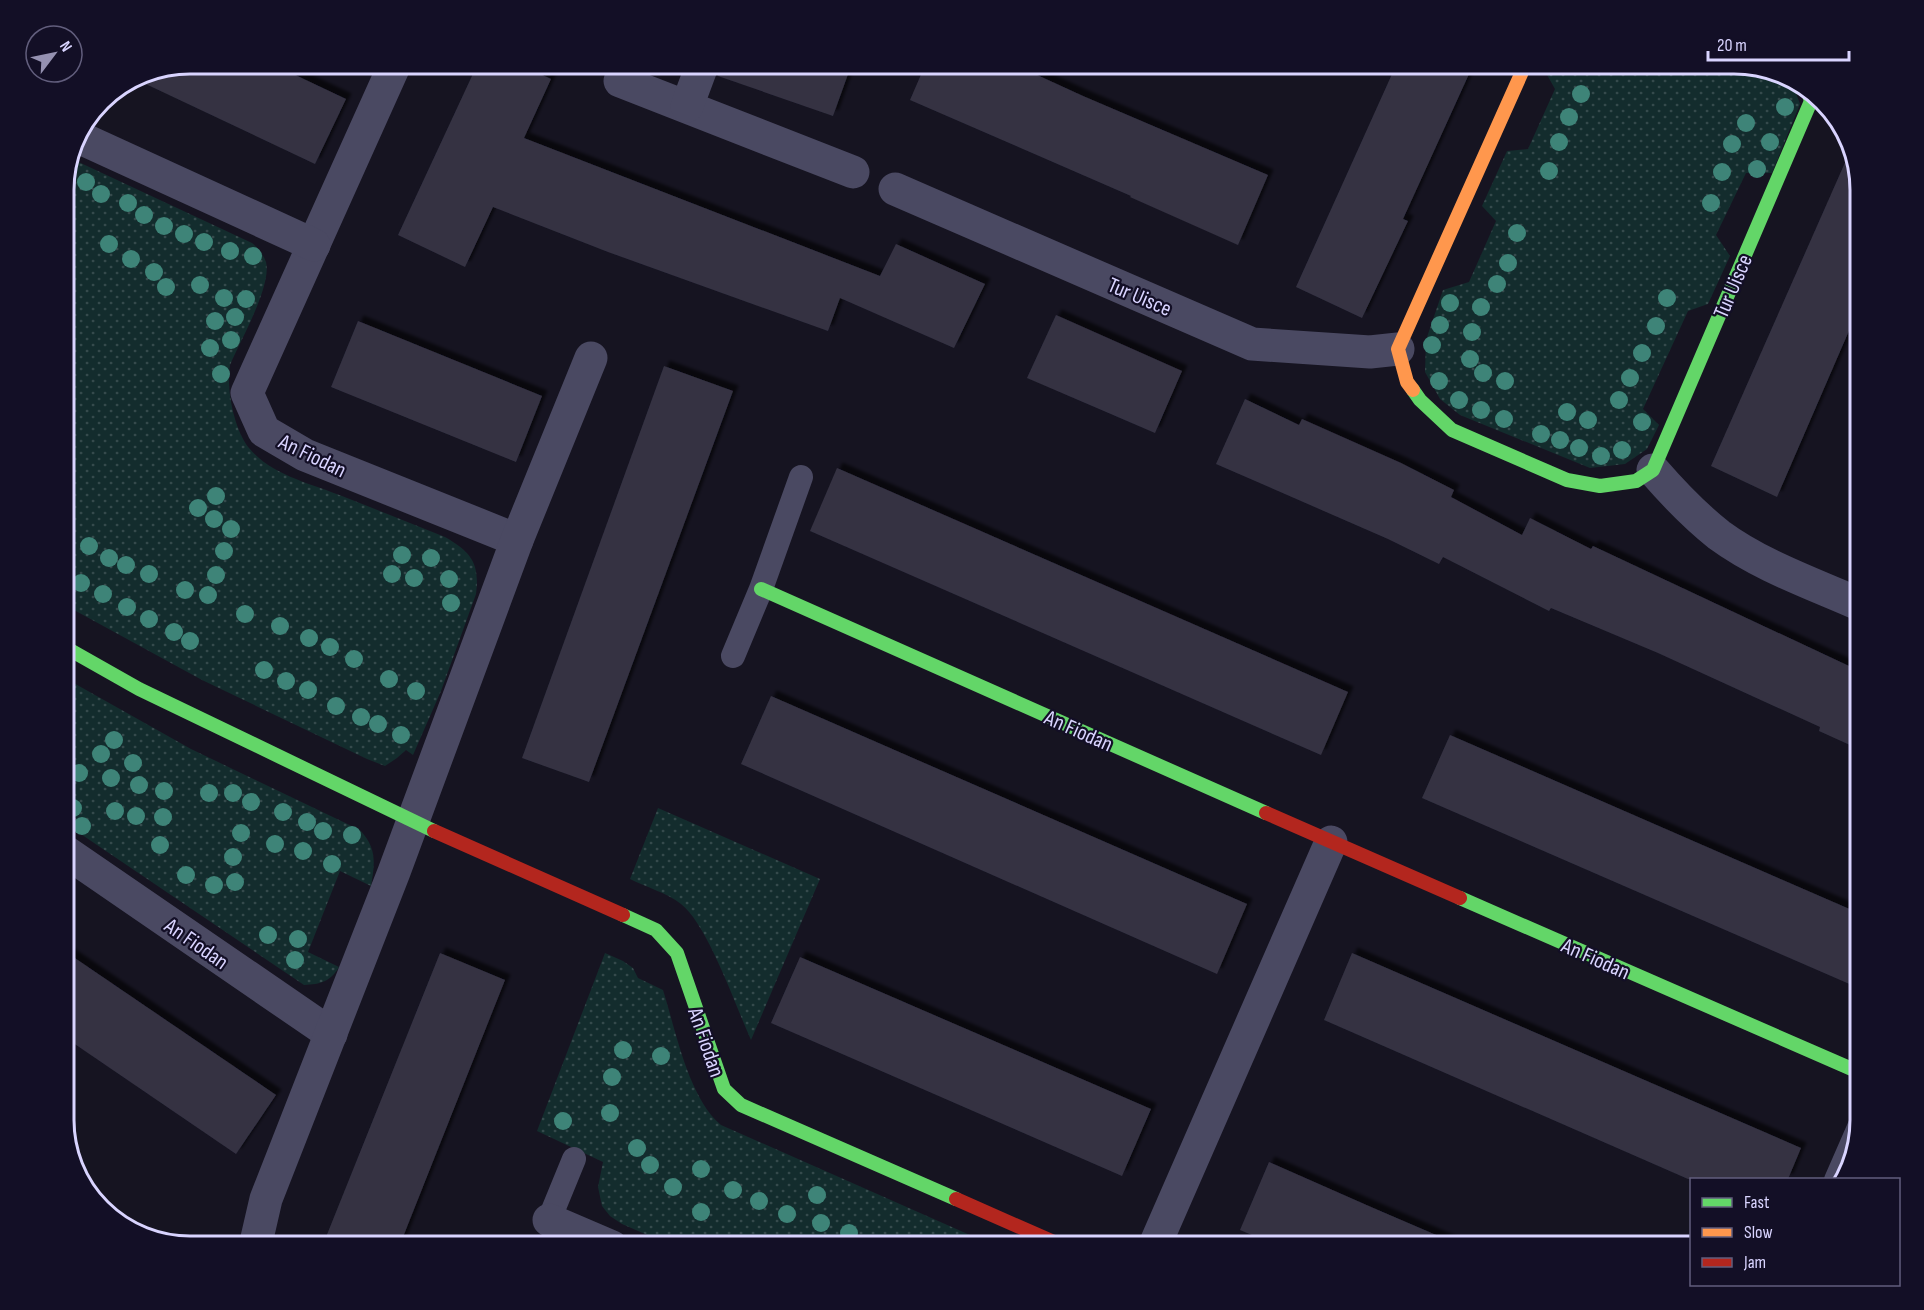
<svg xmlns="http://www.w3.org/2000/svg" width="1924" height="1310" font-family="'Sofia Sans Condensed',sans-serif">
	<defs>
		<pattern id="grass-dots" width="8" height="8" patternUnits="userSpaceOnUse" patternTransform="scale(1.5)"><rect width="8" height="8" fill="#132c2d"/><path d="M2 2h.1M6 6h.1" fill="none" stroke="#354a4c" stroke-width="1.8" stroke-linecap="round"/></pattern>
		<filter id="shadow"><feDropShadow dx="5.5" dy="-5.5" stdDeviation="1.5" flood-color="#0009"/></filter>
	</defs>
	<rect width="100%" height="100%" fill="#161421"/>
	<g fill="url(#grass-dots)">
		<polygon points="1544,63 1734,63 1791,80 1800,104 1772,173 1746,173 1716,235 1730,256 1708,304 1688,311 1643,409 1659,425 1647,449 1625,464 1590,468 1460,415 1440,399 1425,372 1426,340 1443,290 1469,282 1496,221 1482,206 1507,151 1528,149 1555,89 1542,66"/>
		<path d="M70,158L252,243C258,248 263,254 266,262C272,286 240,341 230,365C226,389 234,429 249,448C271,475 312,484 342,496C377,510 411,523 445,537C471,552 480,563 476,594L441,691L413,755L406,750L397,758L385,766L367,759L202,680L63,604V182Z"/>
		<path d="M63,677L191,749L360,830C377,848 375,863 371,886L340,871L308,952L339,967C330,982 321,984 304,985L63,822Z"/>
		<path d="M658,808L820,879L751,1040C736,1007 708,925 681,904C667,893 646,887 630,879Z"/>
		<path d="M605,953L623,961L633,968L638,978L663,990C676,1031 688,1097 721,1125L997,1247H675L622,1224L610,1216L602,1206L598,1187L603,1162L537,1131Z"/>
	</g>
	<g fill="#343243" filter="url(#shadow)">
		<polygon points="190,63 270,63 346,99 315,164 133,78 142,73"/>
		<polygon points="478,63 516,63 551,79 524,138 880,276 896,244 985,284 954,348 840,298 828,331 608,252 493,207 465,267 398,235"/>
		<polygon points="721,63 852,63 833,116 718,76"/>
		<polygon points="926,63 1011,63 1083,96 1268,175 1238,245 1130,197 1131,196 910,100"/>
		<polygon points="1397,63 1474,63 1403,219 1408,221 1362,318 1296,287"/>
		<polygon points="1851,149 1861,189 1861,303 1777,497 1711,466"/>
		<polygon points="1056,315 1182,371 1155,433 1027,378"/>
		<polygon points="358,321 542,396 516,462 331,387"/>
		<polygon points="664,366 733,391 589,782 522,758"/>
		<polygon points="1245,399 1299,425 1302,419 1401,463 1454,490 1451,497 1522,535 1530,518 1591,549 1593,546 1849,666 1861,640 1861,750 1819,731 1820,727 1658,653 1551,608 1549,611 1443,557 1439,564 1388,539 1216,464"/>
		<polygon points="837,468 1348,692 1321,755 810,531"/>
		<polygon points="771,696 1247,904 1217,974 741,764"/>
		<polygon points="1450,735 1861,914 1861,989 1422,798"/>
		<polygon points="63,950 276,1095 236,1154 63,1036"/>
		<polygon points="440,953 505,980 399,1247 322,1247"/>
		<polygon points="1352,953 1801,1148 1788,1179 1688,1179 1324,1020"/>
		<polygon points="800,957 1151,1109 1122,1176 771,1023"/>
		<polygon points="1269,1162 1371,1207 1464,1247 1280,1247 1240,1230"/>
	</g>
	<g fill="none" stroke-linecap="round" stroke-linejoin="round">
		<g stroke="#4a4962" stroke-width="24">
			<polyline points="733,656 761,589 801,477"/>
			<polyline points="1836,1180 1860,1125"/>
			<polyline points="549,1220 574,1159"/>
		</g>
		<g stroke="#4a4962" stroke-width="33">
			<polyline points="395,64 247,393 264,431 305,455 517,540"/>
			<polyline points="620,81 853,172"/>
			<polyline points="687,106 703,63"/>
			<polyline points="76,136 314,245"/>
			<polyline points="895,189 1252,344 1370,352 1398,349"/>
			<path d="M1653,470C1673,493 1695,516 1719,535C1761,566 1814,584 1861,605"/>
			<polyline points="63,850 331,1034"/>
			<polyline points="549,1220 612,1247"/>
			<polyline points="262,1247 257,1238 266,1199 394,872 517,540 591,358"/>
			<polyline points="1154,1247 1331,842"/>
		</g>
		<g stroke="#63d668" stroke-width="14">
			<polyline points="1413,390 1420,400 1452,430 1567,480 1600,486 1636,481 1653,470 1811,101 1806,86"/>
			<polyline points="761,589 1266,813"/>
			<polyline points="63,646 139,689 434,831"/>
			<polyline points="1460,898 1861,1073"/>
			<polyline points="623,915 656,930 677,953 724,1089 741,1105 956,1199"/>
		</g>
		<polyline stroke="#ff974d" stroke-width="14" points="1413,390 1407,382 1398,349 1526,63"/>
		<g stroke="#b3261e" stroke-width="14">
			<polyline points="1266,813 1460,898"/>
			<polyline points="434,831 623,915"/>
			<polyline points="956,1199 1065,1247"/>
		</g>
	</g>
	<g fill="#3e8478">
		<circle cx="1581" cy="94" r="9"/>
		<circle cx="1785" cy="107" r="9"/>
		<circle cx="1569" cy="117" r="9"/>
		<circle cx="1746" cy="123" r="9"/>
		<circle cx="1559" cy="142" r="9"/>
		<circle cx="1770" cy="142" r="9"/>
		<circle cx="1732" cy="144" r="9"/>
		<circle cx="1757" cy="169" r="9"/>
		<circle cx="1549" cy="171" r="9"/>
		<circle cx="1722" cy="172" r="9"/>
		<circle cx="86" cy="182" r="9"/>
		<circle cx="101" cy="194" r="9"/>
		<circle cx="128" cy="203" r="9"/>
		<circle cx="1711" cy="203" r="9"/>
		<circle cx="144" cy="215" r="9"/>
		<circle cx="164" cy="226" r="9"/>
		<circle cx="1517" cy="233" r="9"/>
		<circle cx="184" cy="234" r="9"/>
		<circle cx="204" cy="242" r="9"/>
		<circle cx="109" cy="244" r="9"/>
		<circle cx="230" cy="251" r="9"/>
		<circle cx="253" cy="256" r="9"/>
		<circle cx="131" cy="259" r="9"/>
		<circle cx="1508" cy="263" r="9"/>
		<circle cx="154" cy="272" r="9"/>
		<circle cx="1497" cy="284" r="9"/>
		<circle cx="200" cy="285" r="9"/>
		<circle cx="166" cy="287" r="9"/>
		<circle cx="224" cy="298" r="9"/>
		<circle cx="1667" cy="298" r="9"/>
		<circle cx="246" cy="299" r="9"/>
		<circle cx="1450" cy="303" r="9"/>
		<circle cx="1481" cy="307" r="9"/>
		<circle cx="235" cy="317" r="9"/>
		<circle cx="215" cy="321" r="9"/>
		<circle cx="1440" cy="325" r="9"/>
		<circle cx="1656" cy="326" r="9"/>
		<circle cx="1472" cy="332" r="9"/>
		<circle cx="231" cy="340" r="9"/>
		<circle cx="1432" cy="345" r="9"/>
		<circle cx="210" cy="348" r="9"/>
		<circle cx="1642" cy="353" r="9"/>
		<circle cx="1470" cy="359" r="9"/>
		<circle cx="1483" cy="373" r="9"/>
		<circle cx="221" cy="374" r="9"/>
		<circle cx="1630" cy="378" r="9"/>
		<circle cx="1439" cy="381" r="9"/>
		<circle cx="1505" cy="381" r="9"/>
		<circle cx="1459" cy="400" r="9"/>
		<circle cx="1619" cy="400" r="9"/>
		<circle cx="1481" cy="410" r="9"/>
		<circle cx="1567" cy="412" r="9"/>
		<circle cx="1504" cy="419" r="9"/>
		<circle cx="1588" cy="420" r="9"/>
		<circle cx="1642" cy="422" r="9"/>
		<circle cx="1541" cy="434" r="9"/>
		<circle cx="1560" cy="440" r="9"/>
		<circle cx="1579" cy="448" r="9"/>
		<circle cx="1622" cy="450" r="9"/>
		<circle cx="1601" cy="456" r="9"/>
		<circle cx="216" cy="496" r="9"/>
		<circle cx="198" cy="508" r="9"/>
		<circle cx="214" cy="519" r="9"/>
		<circle cx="231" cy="529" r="9"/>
		<circle cx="89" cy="546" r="9"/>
		<circle cx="224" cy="551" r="9"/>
		<circle cx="402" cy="555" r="9"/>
		<circle cx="109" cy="558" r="9"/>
		<circle cx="431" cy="558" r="9"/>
		<circle cx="126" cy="565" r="9"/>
		<circle cx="149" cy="574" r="9"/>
		<circle cx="392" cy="574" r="9"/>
		<circle cx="216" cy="575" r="9"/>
		<circle cx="414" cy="578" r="9"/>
		<circle cx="449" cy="579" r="9"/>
		<circle cx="81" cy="583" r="9"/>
		<circle cx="185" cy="590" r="9"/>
		<circle cx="103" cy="594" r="9"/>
		<circle cx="208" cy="595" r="9"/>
		<circle cx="451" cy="603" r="9"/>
		<circle cx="127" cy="607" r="9"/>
		<circle cx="245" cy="614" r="9"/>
		<circle cx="149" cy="619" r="9"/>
		<circle cx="280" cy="626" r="9"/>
		<circle cx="174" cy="632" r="9"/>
		<circle cx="309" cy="638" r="9"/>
		<circle cx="190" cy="641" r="9"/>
		<circle cx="330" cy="647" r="9"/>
		<circle cx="354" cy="659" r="9"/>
		<circle cx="264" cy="670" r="9"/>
		<circle cx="389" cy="679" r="9"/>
		<circle cx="286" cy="681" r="9"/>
		<circle cx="308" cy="690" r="9"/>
		<circle cx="416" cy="691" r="9"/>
		<circle cx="336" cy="706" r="9"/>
		<circle cx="361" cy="717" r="9"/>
		<circle cx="378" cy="724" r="9"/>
		<circle cx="401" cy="735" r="9"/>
		<circle cx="114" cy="740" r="9"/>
		<circle cx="101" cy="754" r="9"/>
		<circle cx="133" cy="763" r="9"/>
		<circle cx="79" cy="773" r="9"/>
		<circle cx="111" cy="778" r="9"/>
		<circle cx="139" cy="785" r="9"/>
		<circle cx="164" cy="791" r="9"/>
		<circle cx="209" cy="793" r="9"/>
		<circle cx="233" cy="793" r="9"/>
		<circle cx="251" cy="802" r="9"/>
		<circle cx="73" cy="808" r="9"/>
		<circle cx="115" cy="811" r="9"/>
		<circle cx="283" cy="812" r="9"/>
		<circle cx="136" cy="816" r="9"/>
		<circle cx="163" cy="817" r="9"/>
		<circle cx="307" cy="822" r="9"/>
		<circle cx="82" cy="826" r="9"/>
		<circle cx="323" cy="831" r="9"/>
		<circle cx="241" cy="833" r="9"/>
		<circle cx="352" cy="835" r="9"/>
		<circle cx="275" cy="844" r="9"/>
		<circle cx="160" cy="845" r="9"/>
		<circle cx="303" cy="851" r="9"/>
		<circle cx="233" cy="857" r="9"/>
		<circle cx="332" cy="864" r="9"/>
		<circle cx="186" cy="875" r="9"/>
		<circle cx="235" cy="882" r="9"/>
		<circle cx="214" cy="885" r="9"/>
		<circle cx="268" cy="935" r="9"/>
		<circle cx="298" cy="939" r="9"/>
		<circle cx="295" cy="960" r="9"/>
		<circle cx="623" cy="1050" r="9"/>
		<circle cx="661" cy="1056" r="9"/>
		<circle cx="612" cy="1077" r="9"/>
		<circle cx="610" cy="1113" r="9"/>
		<circle cx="563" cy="1121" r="9"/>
		<circle cx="637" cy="1148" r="9"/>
		<circle cx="650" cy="1165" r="9"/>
		<circle cx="701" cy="1169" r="9"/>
		<circle cx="673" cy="1187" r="9"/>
		<circle cx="733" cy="1190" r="9"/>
		<circle cx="817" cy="1195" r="9"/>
		<circle cx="759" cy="1201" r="9"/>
		<circle cx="701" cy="1212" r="9"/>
		<circle cx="787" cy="1214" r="9"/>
		<circle cx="821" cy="1223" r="9"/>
		<circle cx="849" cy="1233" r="9"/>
	</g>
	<g text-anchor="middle" stroke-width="4.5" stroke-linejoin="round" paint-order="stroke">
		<g font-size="22" fill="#d9d4ff" stroke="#130f26">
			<text transform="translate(1732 286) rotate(-67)" y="8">Tur Uisce</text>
			<text transform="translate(1140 296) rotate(23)" y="8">Tur Uisce</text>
			<text transform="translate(313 455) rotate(26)" y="8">An Fiodan</text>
			<text transform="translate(1079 730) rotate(24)" y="8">An Fiodan</text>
			<text transform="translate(197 943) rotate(35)" y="8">An Fiodan</text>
			<text transform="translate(1596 958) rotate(24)" y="8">An Fiodan</text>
			<text transform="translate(707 1042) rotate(71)" y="8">An Fiodan</text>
		</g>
	</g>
	<path d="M0 0H1924V1310H0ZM190 74H1734A116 116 0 0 1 1850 190V1120A116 116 0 0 1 1734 1236H190A116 116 0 0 1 74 1120V190A116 116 0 0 1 190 74Z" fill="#130f26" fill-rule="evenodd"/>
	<path fill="none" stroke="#d9d4ff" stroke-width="3" d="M190 74H1734A116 116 0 0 1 1850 190V1120A116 116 0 0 1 1734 1236H190A116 116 0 0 1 74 1120V190A116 116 0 0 1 190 74Z"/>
	<rect x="1690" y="1178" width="210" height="108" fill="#130f26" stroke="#625e7d" stroke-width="1.5"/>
	<rect x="1702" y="1198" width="30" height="9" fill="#63d668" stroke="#625e7d" stroke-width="1.5"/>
	<text x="1744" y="1208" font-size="18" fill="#d9d4ff">Fast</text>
	<rect x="1702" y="1228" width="30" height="9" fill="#ff974d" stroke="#625e7d" stroke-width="1.5"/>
	<text x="1744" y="1238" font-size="18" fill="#d9d4ff">Slow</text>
	<rect x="1702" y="1258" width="30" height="9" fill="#b3261e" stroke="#625e7d" stroke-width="1.5"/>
	<text x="1744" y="1268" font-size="18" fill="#d9d4ff">Jam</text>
	<g transform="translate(54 54) rotate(58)"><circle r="28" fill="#130f26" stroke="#625e7d" stroke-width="1.5"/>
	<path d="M0-4.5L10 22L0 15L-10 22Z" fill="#9591b1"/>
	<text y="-9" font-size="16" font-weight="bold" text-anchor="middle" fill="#d9d4ff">N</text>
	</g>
	<path d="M1708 51v9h141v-9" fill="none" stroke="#d9d4ff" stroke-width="3"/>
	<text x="1717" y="51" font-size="18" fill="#d9d4ff" stroke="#130f26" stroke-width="4.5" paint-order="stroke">20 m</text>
</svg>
